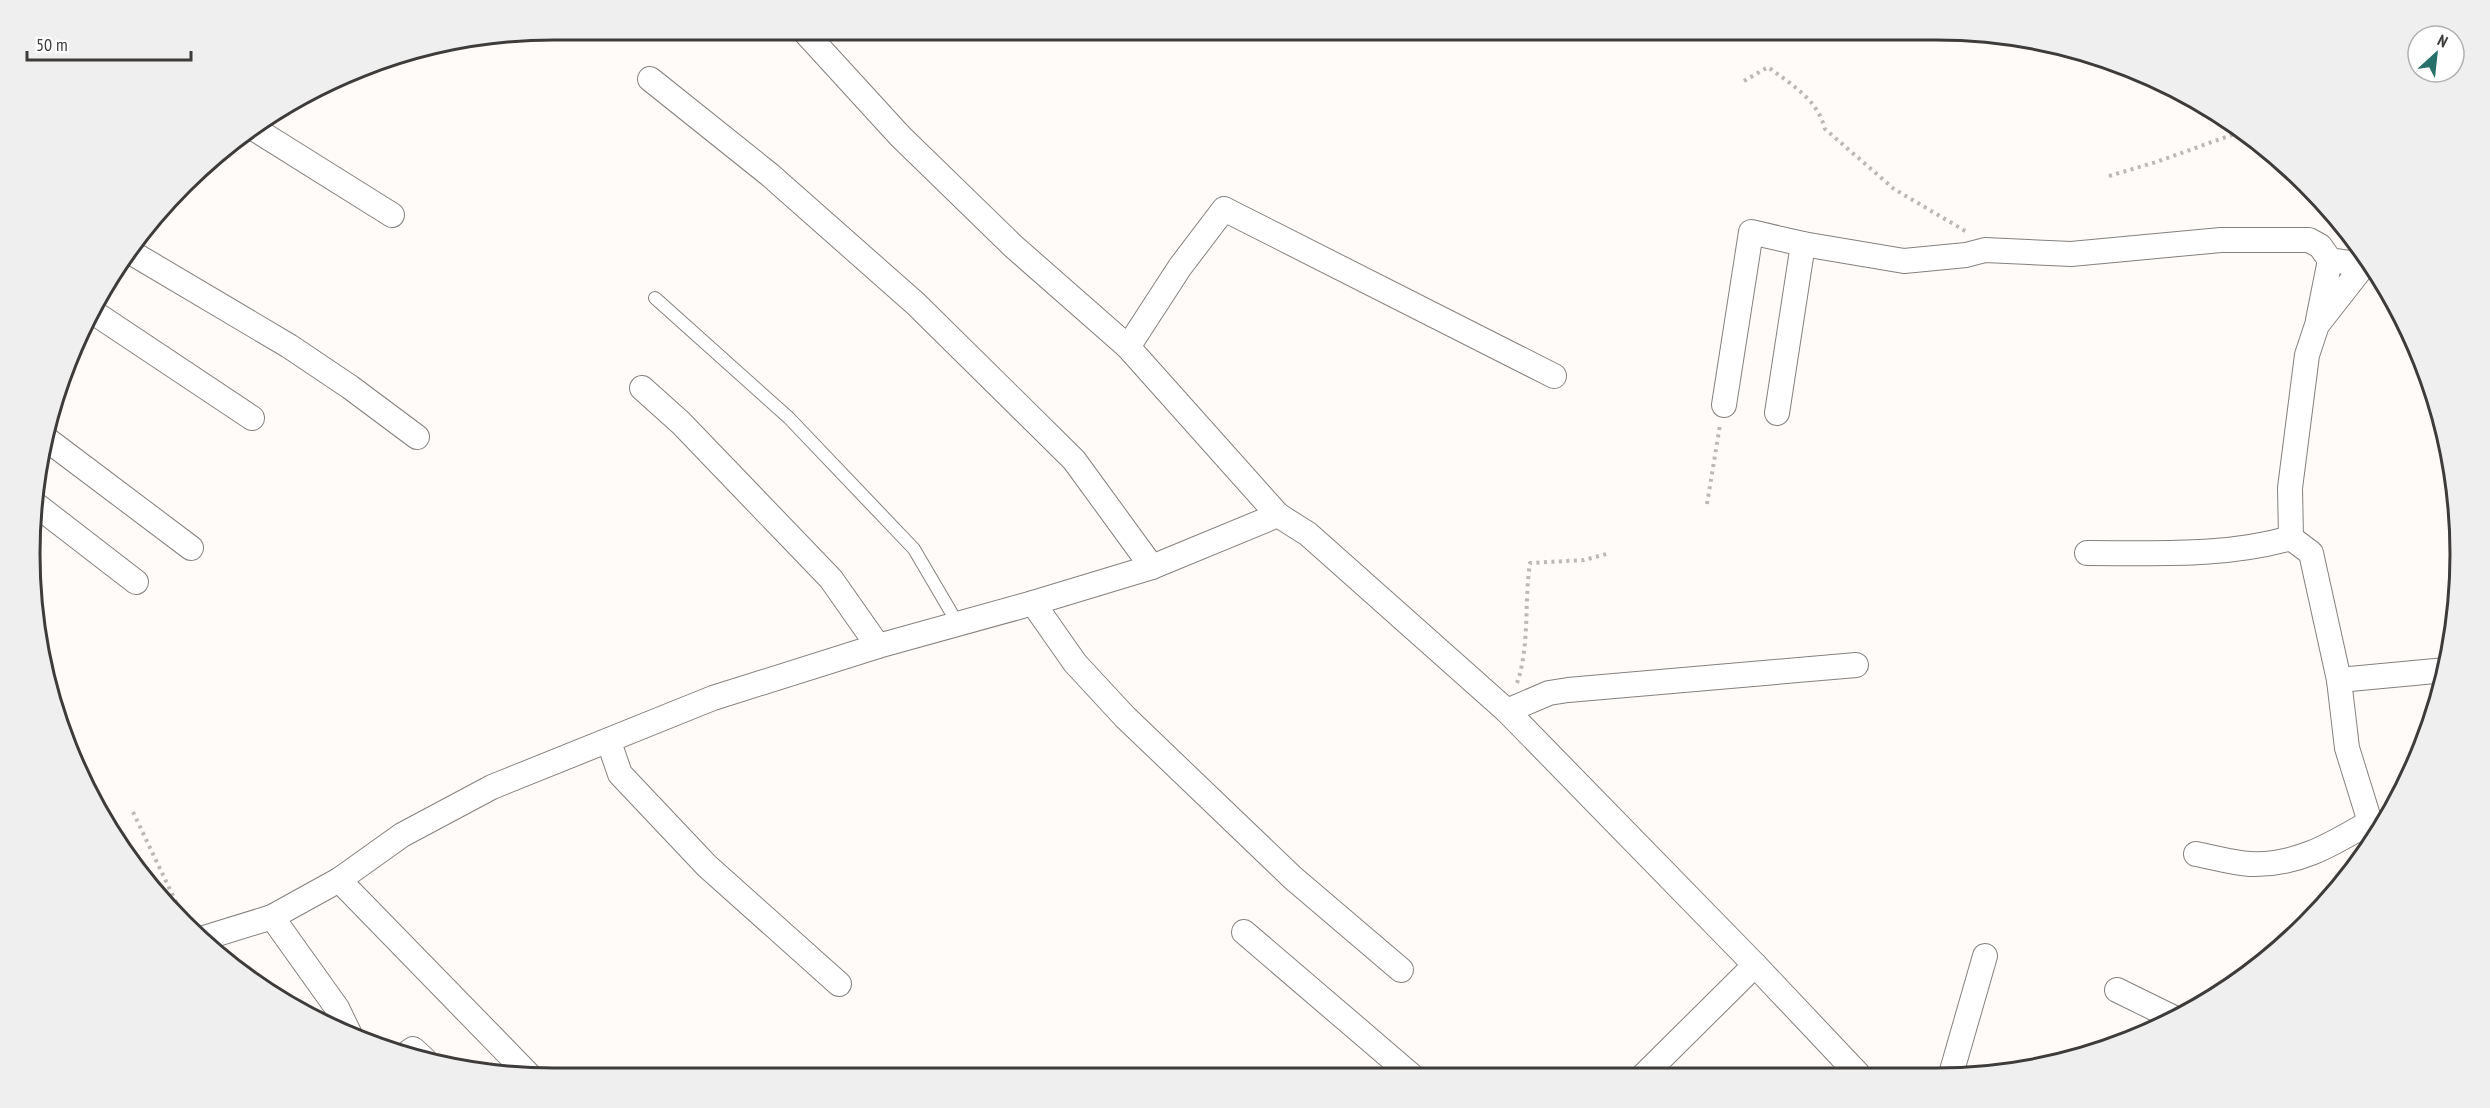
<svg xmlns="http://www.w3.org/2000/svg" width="2490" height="1108" font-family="'PT Sans Narrow',sans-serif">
	<rect width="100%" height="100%" fill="#fffbf8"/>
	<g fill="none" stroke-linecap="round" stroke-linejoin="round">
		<defs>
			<polyline id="lane" points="655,298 789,418 914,549 958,624"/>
			<g id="street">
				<polyline points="803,30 900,136 1013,246 1128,347 1278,515"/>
				<polyline points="650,79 770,175 916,304 1074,460 1152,567"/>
				<polyline points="253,128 392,215"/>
				<polyline points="132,253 289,346 350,387 417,437"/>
				<polyline points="2370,261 2364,265 2317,325 2307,355 2290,488 2291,538 2311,553 2339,680 2347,748 2370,822 2375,832"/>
				<polyline points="93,312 252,418"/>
				<polyline points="2318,320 2330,260"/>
				<polyline points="1128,347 1180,267 1224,209 1554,376"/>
				<polyline points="642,388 681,423 831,579 878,646"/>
				<polyline points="1724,405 1751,232 1803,244 1904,261 1966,255 1985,250 2071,254 2221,240 2309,240 2320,246 2330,260 2364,265"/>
				<polyline points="1777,413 1803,244"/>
				<polyline points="45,438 191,548"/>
				<polyline points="35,504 136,582"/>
				<path d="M2087,553C2156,553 2225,557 2291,538"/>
				<polyline points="1033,603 1075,663 1125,717 1293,878 1401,970"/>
				<polyline points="2339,680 2446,670"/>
				<polyline points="1507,711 1549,693 1568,690 1856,665"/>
				<polyline points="609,742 620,774 707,866 839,984"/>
				<path d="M2196,854C2213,857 2232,863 2250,864C2296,866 2331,845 2370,822"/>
				<polyline points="339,880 530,1076"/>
				<polyline points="272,917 337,1008 351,1037"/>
				<polyline points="1244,932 1411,1075"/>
				<polyline points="201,939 272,917 339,880 402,835 492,787 713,698 878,646 1033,603 1152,567 1278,515 1308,534 1507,711 1755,965 1858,1074"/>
				<polyline points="2117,990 2172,1017"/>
				<polyline points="406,1054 413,1049 424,1059"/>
				<polyline points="1951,1074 1985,956"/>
				<polyline points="1644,1075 1755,965"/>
			</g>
		</defs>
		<use href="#lane" stroke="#84807e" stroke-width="14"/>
		<use href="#street" stroke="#84807e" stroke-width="26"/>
		<g stroke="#bbb8b5" stroke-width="4" stroke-dasharray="3 4.5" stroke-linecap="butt">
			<path d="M1744,81L1768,67C1792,85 1817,99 1825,129L1894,189L1967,232"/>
			<polyline points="2109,176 2156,162 2243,131"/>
			<polyline points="1707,504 1720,425"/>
			<path d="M1517,683C1530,646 1524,603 1530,563L1584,560L1610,553"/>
			<polyline points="133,812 183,917"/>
		</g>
		<use href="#lane" stroke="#fff" stroke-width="12"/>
		<use href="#street" stroke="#fff" stroke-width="24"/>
	</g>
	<path d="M0 0H2490V1108H0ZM554 40H1936A514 514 0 0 1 2450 554V554A514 514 0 0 1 1936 1068H554A514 514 0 0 1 40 554V554A514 514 0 0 1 554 40Z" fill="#f0efef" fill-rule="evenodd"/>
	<path fill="none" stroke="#3e3c3b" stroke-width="3" d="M554 40H1936A514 514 0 0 1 2450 554V554A514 514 0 0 1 1936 1068H554A514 514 0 0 1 40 554V554A514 514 0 0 1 554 40Z"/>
	<g transform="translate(2436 54) rotate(27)"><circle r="28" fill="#ffffff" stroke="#b2b1b1" stroke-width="1.5"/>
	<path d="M0-4.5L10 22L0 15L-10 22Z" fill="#26706c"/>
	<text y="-9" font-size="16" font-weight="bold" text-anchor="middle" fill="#3e3c3b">N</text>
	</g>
	<path d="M27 51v9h164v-9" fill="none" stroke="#3e3c3b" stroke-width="3"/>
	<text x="36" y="51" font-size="18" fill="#3e3c3b" stroke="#ffffff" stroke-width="4.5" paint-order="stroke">50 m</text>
</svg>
